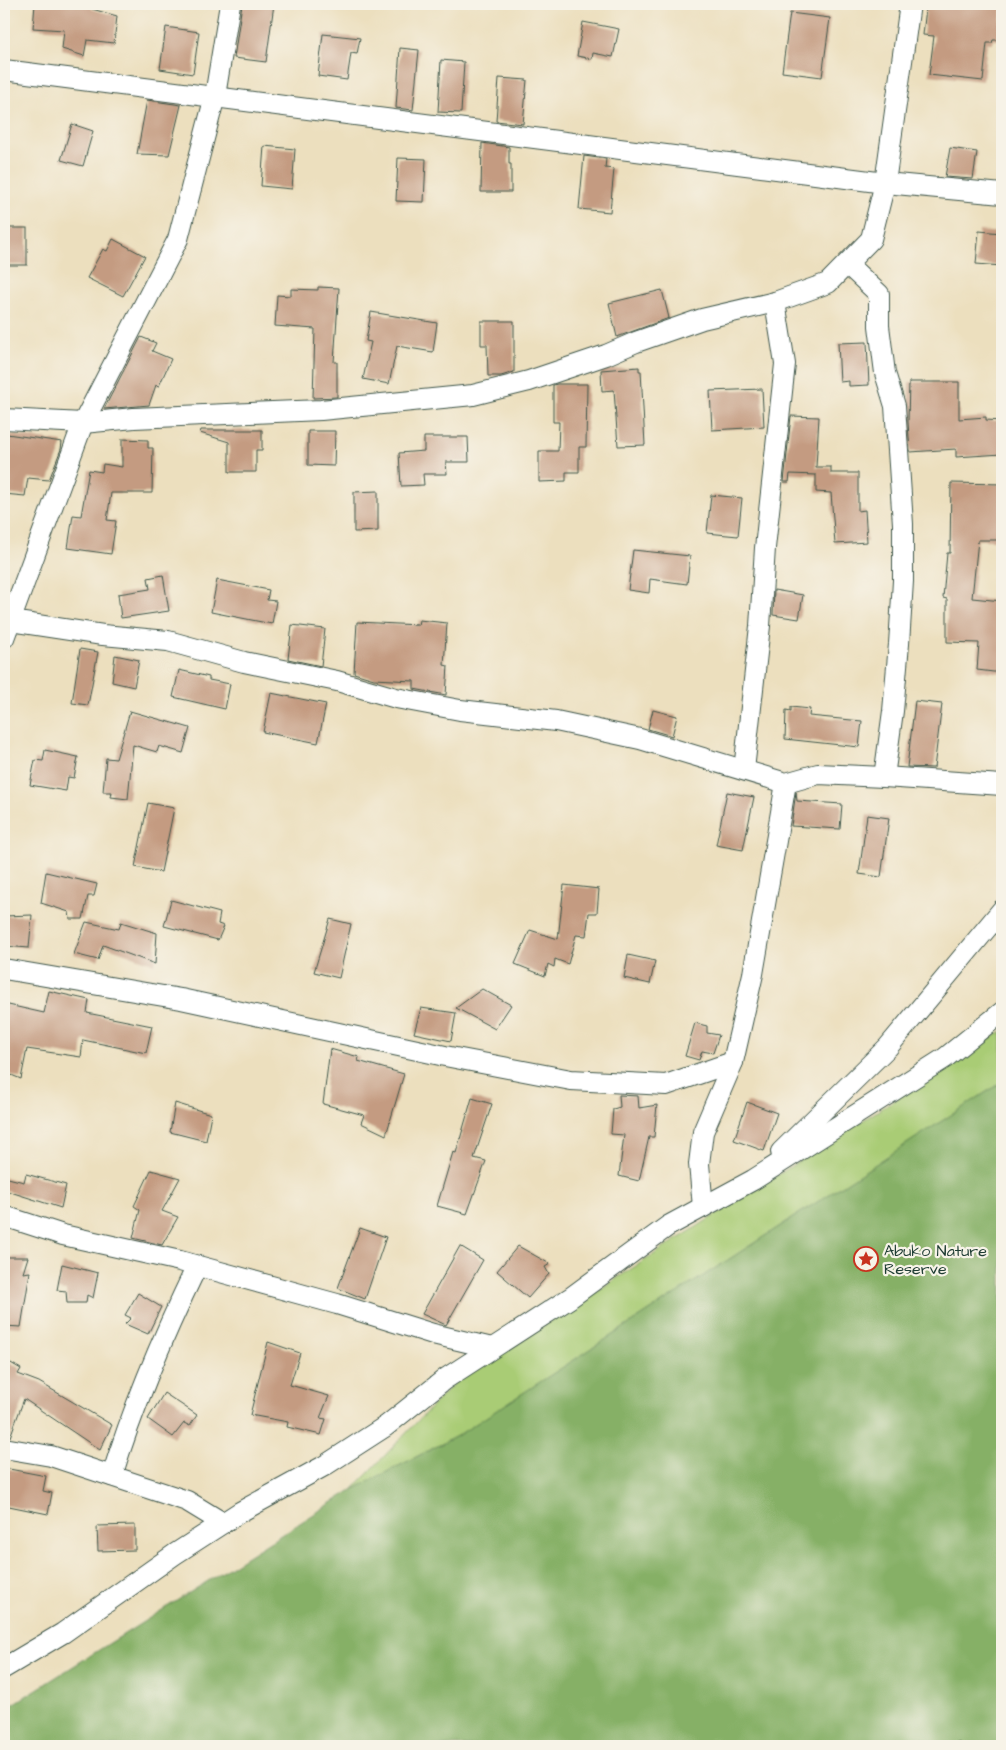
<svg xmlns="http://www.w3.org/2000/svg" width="1006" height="1750" font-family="'Architects Daughter',sans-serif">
	<rect width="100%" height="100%" fill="#f7f3e8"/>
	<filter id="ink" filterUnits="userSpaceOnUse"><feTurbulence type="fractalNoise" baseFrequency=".02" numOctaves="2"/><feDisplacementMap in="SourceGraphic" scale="10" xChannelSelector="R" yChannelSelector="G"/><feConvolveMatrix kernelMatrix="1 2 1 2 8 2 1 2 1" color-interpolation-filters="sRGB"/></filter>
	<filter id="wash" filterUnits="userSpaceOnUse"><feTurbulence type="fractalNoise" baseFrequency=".0096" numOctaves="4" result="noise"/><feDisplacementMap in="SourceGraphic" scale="20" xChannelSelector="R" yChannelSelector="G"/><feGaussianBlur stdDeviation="1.12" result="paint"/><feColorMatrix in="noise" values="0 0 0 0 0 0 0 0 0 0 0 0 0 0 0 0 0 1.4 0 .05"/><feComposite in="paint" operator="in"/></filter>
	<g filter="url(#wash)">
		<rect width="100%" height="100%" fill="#ecdfbe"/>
		<!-- green -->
		<path fill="#a9cc74" stroke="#648454" d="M1002,1031V1082L457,1436L352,1490L455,1382Z"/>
		<!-- forest -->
		<path fill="#86b066" stroke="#52764d" d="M1002,1082V1746H4V1710L352,1490L457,1436Z"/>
		<g id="blocks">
			<!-- building -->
			<g fill="#c49b81">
				<path d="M35,4H92V9L117,16L114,43L87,40L84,56L62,49L64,30L33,28Z"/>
				<path d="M242,4H274L266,62L234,58Z"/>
				<path d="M932,4H1002L999,40H993L992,43H987L983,81L929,75L934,36L923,35L926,8L932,9Z"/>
				<path d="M790,13L830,18L822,77L782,72Z"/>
				<path d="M583,22L619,29L613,57L593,53L592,59L577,56Z"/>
				<path d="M166,27L199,32L193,74L160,69Z"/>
				<path d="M323,34L360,38L357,54L351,53L347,80L318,76Z"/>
				<path d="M400,48L419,50L413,110L396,108Z"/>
				<path d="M441,60L464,62L461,113L438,112Z"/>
				<path d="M499,78L527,80L523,124L496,121Z"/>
				<path d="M147,100L181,105L169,155L137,154Z"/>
				<path d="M72,124L93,131L83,166L61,160Z"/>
				<path d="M482,143L509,147V164H511V192H481Z"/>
				<path d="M264,146L295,149L292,189L261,186Z"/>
				<path d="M950,148L977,152L973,179L945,177Z"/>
				<path d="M584,156L606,159L605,168L614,169L610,212L579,209Z"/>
				<path d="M398,158L426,159L424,202L396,201Z"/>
				<rect x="4" y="228" width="23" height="37"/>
				<path d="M979,231L1002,233V266L976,264Z"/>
				<path d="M113,239L145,256L123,296L87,278L103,249L107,251Z"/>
				<path d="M318,287L339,288L334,362H337V397L313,398L315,329L275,326L277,295L291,296V289L318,290Z"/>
				<path d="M662,290L669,318L617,337L609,303Z"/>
				<path d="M371,312L437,323L433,352L397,346L389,384L363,379L371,342L366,341Z"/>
				<path d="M481,321H514V372L501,376H488L487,345H481Z"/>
				<path d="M141,337L156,343L152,351L171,359L159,386L156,385L149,405L104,409Z"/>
				<path d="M867,342L869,385L849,386V381L840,382L838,343Z"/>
				<path d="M639,367V371H641L645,445L618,446L614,390L602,391L601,370Z"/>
				<path d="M909,382H959V419L986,417V420L1002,421V454L956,457V449L910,452L908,422Z"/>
				<path d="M557,384H587L586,447H579V472H566V481L539,482V451H558L559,422H553V385Z"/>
				<path d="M762,389L764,427L712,430L710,391Z"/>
				<path d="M791,416L819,417L816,467H831V473H858V511L865,510L867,542L835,544L831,493L816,492V475L790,474L789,482H784Z"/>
				<path d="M201,430H262V450H256V472H229V442L200,433Z"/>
				<path d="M308,431H335L334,466L308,465Z"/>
				<path d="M7,434L62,442L61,449L49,480L28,478L25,496L4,494V455Z"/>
				<path d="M424,437H468L469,462H446L447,474H423L424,485L401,486L399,453L424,451Z"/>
				<path d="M122,439L148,440V448H153L152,493H111L107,520L116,521L111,554L68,548L73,515L81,516L89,470L102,472L103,464L122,467Z"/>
				<path d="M951,483L1002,484V540H978L972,598L1002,601V673L977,670L979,643L947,642V599L943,598L947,553H950Z"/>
				<path d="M378,491V531L354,532V492Z"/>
				<path d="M711,495L742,498L738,536L707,533Z"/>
				<path d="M633,550L690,556L687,584L650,579L649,593L628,590Z"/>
				<path d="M163,575L169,611L121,618L118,594L150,589L148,578Z"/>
				<path d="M217,580L269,590L267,600L276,601L272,624L211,612Z"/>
				<path d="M774,590L803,595L799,619L773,615Z"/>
				<path d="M419,620L447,623L444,665L448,666L446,695L414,689V681L374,679L354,673L357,622L418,625Z"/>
				<path d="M292,625L325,629L321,666L288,659Z"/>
				<path d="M80,649L98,652L88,705L72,703Z"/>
				<path d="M115,655L139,660L134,687L112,682Z"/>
				<path d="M179,670L209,677V680L230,684L225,709L173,697Z"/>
				<path d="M271,693L326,704L318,743L263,732Z"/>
				<path d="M915,701L942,704L934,768L907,767Z"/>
				<path d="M791,707L810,709L809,716L862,721L859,747L785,739L786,710L791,711Z"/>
				<path d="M653,710L677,716L672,736L648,729Z"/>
				<path d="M130,711L190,728L183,753L159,746L157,752L133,745L128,799L111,797L112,792H103L106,758L116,759Z"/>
				<path d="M45,750L78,757L74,778L68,777L66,791L30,785L35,760L43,761Z"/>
				<path d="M727,792L754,797L743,850L716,845Z"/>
				<path d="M796,792L797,801L842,804L840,829L791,826Z"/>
				<path d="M148,803L174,808L161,872L135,867Z"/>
				<path d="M867,815L889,818L881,877L859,874Z"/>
				<path d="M46,872L97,884L94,896H88L83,919H70L69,912L41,903Z"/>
				<path d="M564,885L599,889L597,913H589L586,936L576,935L568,964L555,959L554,967L548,964L545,976L515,964L530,930L558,939Z"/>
				<path d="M171,900L220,913L218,924L224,926L218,940L164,926Z"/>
				<path d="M32,915L29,948L4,946V916Z"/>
				<path d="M330,919L351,924L339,978L314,972Z"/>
				<path d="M86,922L119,929L121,922L157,933L155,964L103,945L98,960L74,954Z"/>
				<path d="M628,955L655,961L650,984L624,978Z"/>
				<path d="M482,989L511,1005L495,1029L456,1008Z"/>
				<path d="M49,991L89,1000L87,1013L152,1026L146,1053L83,1040L81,1057L27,1049L21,1079L4,1072V1004L44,1013Z"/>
				<path d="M421,1008L456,1013L451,1041L414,1033Z"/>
				<path d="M695,1023L707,1026V1033L719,1035L713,1053L702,1051L699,1060L685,1056Z"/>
				<path d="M330,1049L359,1057L358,1061L404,1074L386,1135L361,1123L364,1115L323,1104Z"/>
				<path d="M619,1095L638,1096L639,1108L657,1105L654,1137H649L639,1181L619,1176L624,1135L611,1134L613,1109L620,1107Z"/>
				<path d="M472,1098L492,1104L474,1158L486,1161L467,1214L437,1206L453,1152L456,1153Z"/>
				<path d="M747,1102L777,1113L764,1151L734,1140Z"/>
				<path d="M175,1103L211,1114L206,1141L170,1132Z"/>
				<path d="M151,1170L180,1178L162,1211L178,1217L162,1245L133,1238L140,1210L134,1206Z"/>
				<path d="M26,1174L66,1185L61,1208L4,1190V1177L24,1182Z"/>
				<path d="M360,1228L386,1237L365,1299L338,1288Z"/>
				<path d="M460,1246L483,1260L446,1325L422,1314Z"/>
				<path d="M518,1246L550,1264L545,1267L549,1274L528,1298L497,1271Z"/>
				<path d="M4,1257H28L23,1273L30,1272L21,1327L4,1326L5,1314H4Z"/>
				<path d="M62,1264L98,1273L93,1298L87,1295L86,1303H67L66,1291L57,1290Z"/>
				<path d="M138,1293L161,1307L148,1334L125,1324L131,1318L125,1315Z"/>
				<path d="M268,1342L300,1353L290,1385L329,1396L320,1418L326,1419L321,1435L287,1427L288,1422L250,1415Z"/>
				<path d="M4,1359L21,1369L18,1374L39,1382L112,1425L100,1450L24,1399L10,1437L4,1436Z"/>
				<path d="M164,1393L197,1415L190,1426L184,1423L173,1437L148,1419Z"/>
				<path d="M4,1468L46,1476L43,1491L52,1493L48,1514L4,1505Z"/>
				<path d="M135,1525V1550L98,1551L97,1526Z"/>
			</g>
		</g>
	</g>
	<g filter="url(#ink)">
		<use href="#blocks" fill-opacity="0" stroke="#3e5549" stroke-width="1"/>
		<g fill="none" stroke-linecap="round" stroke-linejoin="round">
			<defs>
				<g id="minor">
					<path d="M4,70L885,183L1002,194"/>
					<path d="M847,264L879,294V326L885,373L895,406L903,524V581L899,644L893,711L884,777"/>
					<path d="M4,419L83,423L134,418L321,410L473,395L529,381L606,355L636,342L702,319L775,302L828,283L871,239L885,183L910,4"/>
					<path d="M4,620L103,635L168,641L244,662L337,681L396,698L460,710L556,721L640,739L786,783L818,774L884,777L1002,785"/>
					<path d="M4,638L83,423L178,239L215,96L230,4"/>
					<path d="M744,770L760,626L765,548L785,364L775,302"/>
					<path d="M4,969L181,999L445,1056L571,1080L666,1085L733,1062"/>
					<path d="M781,1152L888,1047L1002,910"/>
					<path d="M703,1207L699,1164L703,1132L733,1062L753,974L786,783"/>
					<path d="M4,1216L63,1235L180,1261L337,1304L433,1334L492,1348"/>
					<path d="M4,1448L51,1456L187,1501L223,1523"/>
					<path d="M112,1476C134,1404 164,1334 197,1266"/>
					<path d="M4,1668L63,1633L175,1554L240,1512L324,1466L386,1426L445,1379L570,1298L668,1226L753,1180L945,1058L1002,1012"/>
				</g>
			</defs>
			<!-- minor casing -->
			<use href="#minor" stroke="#3e5549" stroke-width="22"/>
			<!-- path -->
			<path stroke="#3e5549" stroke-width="3" stroke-dasharray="4 4" stroke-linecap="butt" d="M941,1746L958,1743L963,1746"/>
			<!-- minor -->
			<use href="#minor" stroke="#fff" stroke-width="20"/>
		</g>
	</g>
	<!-- icons -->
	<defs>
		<symbol id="sight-ring" viewBox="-11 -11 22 22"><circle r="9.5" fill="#f7f3e8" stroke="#c8321e" stroke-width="1.5"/><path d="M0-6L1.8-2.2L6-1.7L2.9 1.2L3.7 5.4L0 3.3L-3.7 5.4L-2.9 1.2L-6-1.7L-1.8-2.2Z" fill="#c8321e"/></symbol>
	</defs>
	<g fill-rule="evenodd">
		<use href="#sight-ring" x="852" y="1245" width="28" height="28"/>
	</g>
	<g text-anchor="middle" stroke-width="4.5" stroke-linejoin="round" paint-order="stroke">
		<!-- poi labels -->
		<g font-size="16" fill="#1f3d34" stroke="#f7f3e8" text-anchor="start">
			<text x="884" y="1256">Abuko Nature<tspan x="884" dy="18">Reserve</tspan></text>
		</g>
	</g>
	<!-- margin -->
	<rect width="1006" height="1750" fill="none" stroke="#f7f3e8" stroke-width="20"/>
</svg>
